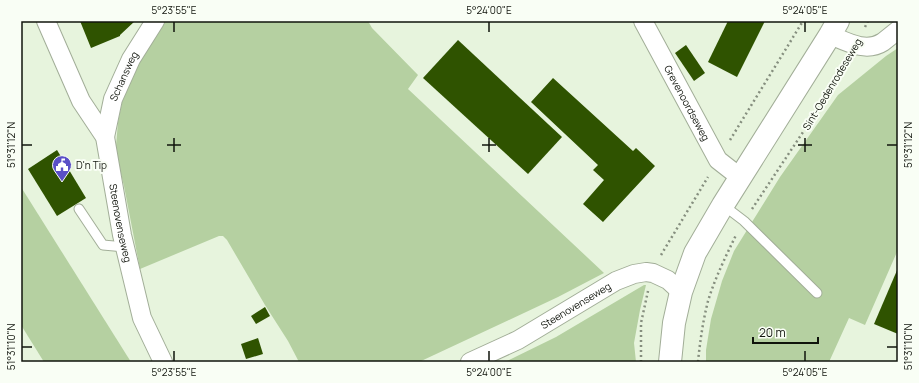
<svg xmlns="http://www.w3.org/2000/svg" width="919" height="383" font-family="Manrope,sans-serif">
	<rect width="100%" height="100%" fill="#e7f4dd"/>
	<!-- green -->
	<g fill="#b5d0a1">
		<path d="M165,21H368L372,28L418,75L408,89L604,273L558,297L419,362H299L288,341L265,305L227,240L223,236H219L140,269L124,186L117,158L116,146L118,122L126,83L151,37Z"/>
		<path d="M898,48V252H897L865,325L849,318L829,362H706V350L711,319L722,281L734,251L780,177L838,95L886,56Z"/>
		<path d="M21,187L131,362H44L21,325Z"/>
		<path d="M644,285H646L640,310L634,343L636,362H505L556,337Z"/>
	</g>
	<!-- building -->
	<g fill="#2f5300">
		<path d="M80,21H135L120,35V36L91,48Z"/>
		<path d="M728,21H765L737,77L708,62Z"/>
		<path d="M458,40L562,137L528,174L423,78Z"/>
		<path d="M686,45L705,73L694,81L675,53Z"/>
		<path d="M553,78L633,151L636,148L655,166L603,222L583,204L604,180L593,170L598,165L531,102Z"/>
		<path d="M57,150L86,198L57,216L28,169Z"/>
		<path d="M898,268V334L874,324Z"/>
		<path d="M265,307L270,316L256,324L251,316Z"/>
		<path d="M258,338L263,354L246,359L241,344Z"/>
	</g>
	<g fill="none" stroke-linecap="round" stroke-linejoin="round">
		<defs>
			<g id="service">
				<path d="M723,205L744,221L817,293"/>
				<path d="M79,209L103,245L125,247"/>
			</g>
			<g id="minor">
				<path id="s1" d="M46,21L81,101L105,137L122,235L142,318L163,362"/>
				<path id="s2" d="M643,21L718,160L741,178"/>
				<path d="M830,35C847,42 866,53 883,42C888,38 893,34 898,30"/>
				<path id="s3" d="M105,137L113,99L131,59L155,21"/>
				<path id="s4" d="M470,362L518,340L616,281L634,274L646,272L653,273L668,280L681,292"/>
			</g>
			<path id="tertiary" d="M670,362L674,323L681,292L695,253L723,205L830,35L838,21"/>
		</defs>
		<!-- service casing -->
		<use href="#service" stroke="#a2ae98" stroke-width="11"/>
		<!-- minor casing -->
		<use href="#minor" stroke="#a2ae98" stroke-width="20"/>
		<!-- tertiary casing -->
		<use href="#tertiary" stroke="#a2ae98" stroke-width="24"/>
		<!-- path -->
		<g stroke="#858e7e" stroke-width="2.5" stroke-dasharray="2 3" stroke-linecap="butt">
			<path d="M865,27L868,21"/>
			<path d="M730,140L803,21"/>
			<path d="M752,209L811,120L845,63"/>
			<path d="M661,255L708,177"/>
			<path d="M641,362V323L648,291"/>
			<path d="M698,362C700,341 703,321 708,301C715,278 726,256 736,235"/>
		</g>
		<!-- service -->
		<use href="#service" stroke="#fff" stroke-width="9"/>
		<!-- minor -->
		<use href="#minor" stroke="#fff" stroke-width="18"/>
		<!-- tertiary -->
		<use href="#tertiary" stroke="#fff" stroke-width="22"/>
	</g>
	<!-- ticks -->
	<path fill="none" stroke="#10140c" stroke-width="1.5" d="M174,22V32M489,22V32M805,22V32M174,138V152M489,138V152M805,138V152M22,145H32M167,145H181M482,145H496M798,145H812M887,145H897M22,347H32M887,347H897M174,351V361M489,351V361M805,351V361"/>
	<!-- icons -->
	<defs>
		<symbol id="civic-pin" viewBox="-11 -11 22 30"><path d="M0 17L-7.5 6A9.5 9.5 0 1 1 7.5 6Z" fill="#5a4fc7" stroke="#f9fef5"/><path d="M-.6-6.5H3V-4.5H.6V-3L4-1V1h2V6H-6V1h2V-1L-.6-3ZM-1.2 2.5V6h2.4V2.5Z" fill="#fff"/></symbol>
	</defs>
	<g fill-rule="evenodd">
		<use href="#civic-pin" x="51" y="154" width="22" height="30"/>
	</g>
	<g text-anchor="middle" stroke-width="4" stroke-linejoin="round" paint-order="stroke">
		<!-- street labels -->
		<g font-size="10" fill="#10140c" stroke="#f9fef5">
			<text dy="4" stroke="none"><textPath href="#s3" startOffset="64">Schansweg</textPath></text>
			<text transform="translate(832 84) rotate(-59)" y="4">Sint-Oedenrodeseweg</text>
			<text dy="4" stroke="none"><textPath href="#s2" startOffset="93">Grevenoordseweg</textPath></text>
			<text dy="4" stroke="none"><textPath href="#s1" startOffset="218">Steenovenseweg</textPath></text>
			<text dy="4" stroke="none"><textPath href="#s4" startOffset="120">Steenovenseweg</textPath></text>
		</g>
		<!-- poi labels -->
		<g font-size="10" fill="#10140c" stroke="#f9fef5" text-anchor="start">
			<text x="76" y="169">D'n Tip</text>
		</g>
	</g>
	<!-- border -->
	<rect width="919" height="383" fill="none" stroke="#f9fef5" stroke-width="44"/>
	<!-- scale -->
	<path d="M753 337v6h65v-6" fill="none" stroke="#10140c" stroke-width="2"/>
	<text x="759" y="337" font-size="12" fill="#10140c" stroke="#f9fef5" stroke-width="3" paint-order="stroke">20 m</text>
	<rect x="22" y="22" width="875" height="339" fill="none" stroke="#10140c" stroke-width="1.5"/>
	<g font-size="10" text-anchor="middle" fill="#10140c">
		<text x="174" y="14">5°23'55"E</text>
		<text x="489" y="14">5°24'00"E</text>
		<text x="805" y="14">5°24'05"E</text>
		<text transform="translate(11 145) rotate(-90)" y="4">51°31'12"N</text>
		<text transform="translate(908 145) rotate(-90)" y="4">51°31'12"N</text>
		<text transform="translate(11 347) rotate(-90)" y="4">51°31'10"N</text>
		<text transform="translate(908 347) rotate(-90)" y="4">51°31'10"N</text>
		<text x="174" y="376">5°23'55"E</text>
		<text x="489" y="376">5°24'00"E</text>
		<text x="805" y="376">5°24'05"E</text>
	</g>
</svg>
